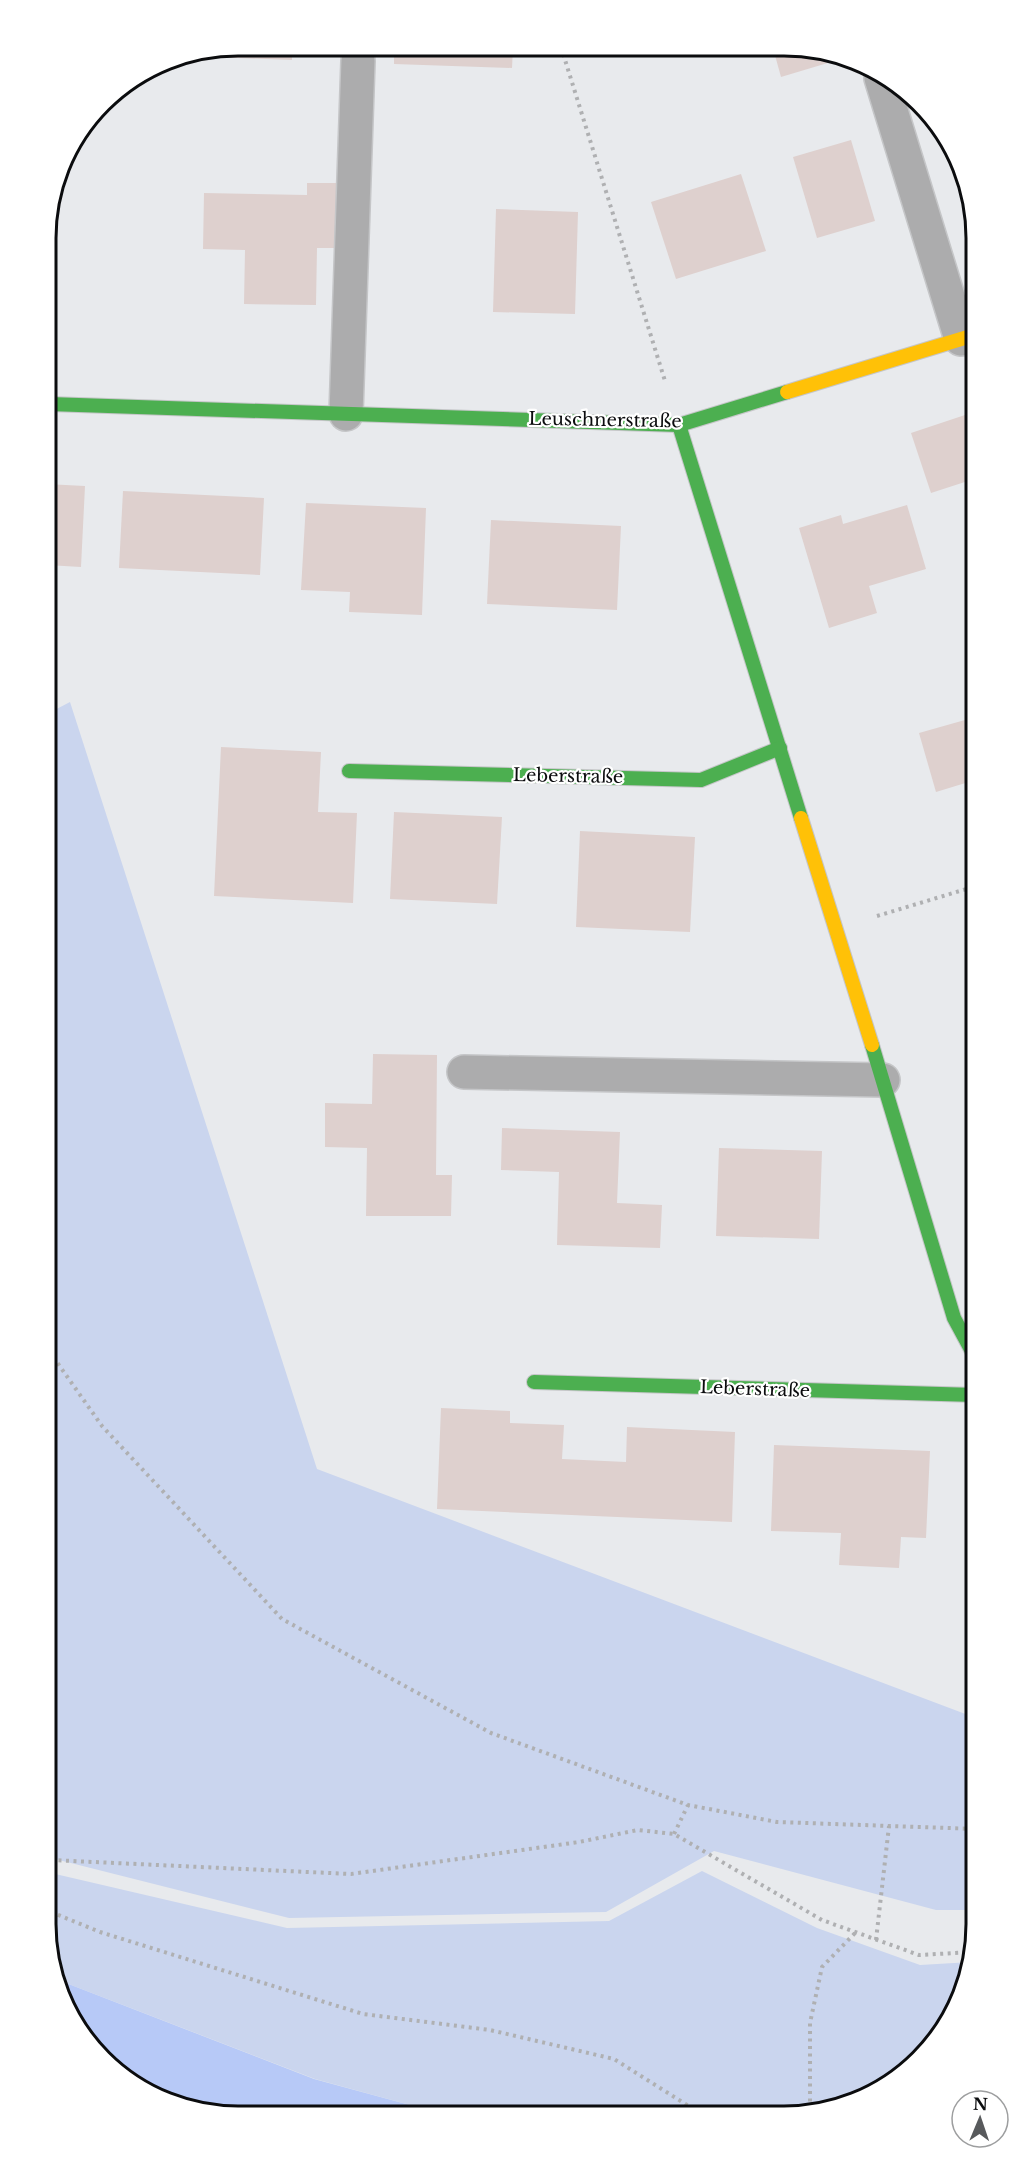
<svg xmlns="http://www.w3.org/2000/svg" width="1022" height="2161" font-family="'Libre Baskerville',serif">
	<rect width="100%" height="100%" fill="#e8eaed"/>
	<!-- green -->
	<g fill="#cad5ee">
		<path d="M70,702L317,1469L976,1718V1910H936L714,1851L606,1912L289,1918L51,1858L47,714Z"/>
		<path d="M702,1871L817,1928L920,1965L971,1962L962,1997L929,2050L891,2084L835,2109L432,2111L315,2079L53,1978L52,1973L51,1873L287,1928L609,1921Z"/>
	</g>
	<!-- water -->
	<path fill="#b7c9f7" d="M53,1978L314,2079L432,2111L200,2112L110,2068L71,2020Z"/>
	<!-- building -->
	<g fill="#ded0ce">
		<path d="M238,45H292V60L187,56Z"/>
		<path d="M394,46L513,47L512,68L394,64Z"/>
		<path d="M773,48L822,49L828,52L831,62L781,77Z"/>
		<path d="M851,140L875,221L817,238L793,157Z"/>
		<path d="M741,174L766,251L676,279L651,202Z"/>
		<path d="M307,183H344L343,248H317L316,305L244,304L245,250L203,249L204,193L307,195Z"/>
		<path d="M496,209L578,212L575,314L493,312Z"/>
		<path d="M971,413V480L931,493L911,433Z"/>
		<path d="M46,484L85,486L81,567L47,565Z"/>
		<path d="M123,491L264,498L260,575L119,568Z"/>
		<path d="M306,503L426,508L422,615L349,612L350,592L301,590Z"/>
		<path d="M907,505L926,569L869,586L877,613L829,628L799,528L841,515L843,524Z"/>
		<path d="M491,520L621,526L617,610L487,604Z"/>
		<path d="M972,718V781L936,792L919,733Z"/>
		<path d="M221,747L321,752L318,812L357,813L353,903L214,896Z"/>
		<path d="M394,812L502,817L497,904L390,899Z"/>
		<path d="M580,831L695,837L690,932L576,927Z"/>
		<path d="M373,1054L437,1055L436,1175H452L451,1216H366L367,1148L325,1147V1103L372,1104Z"/>
		<path d="M502,1128L620,1132L617,1203L662,1205L660,1248L557,1245L559,1172L501,1170Z"/>
		<path d="M719,1148L822,1151L819,1239L716,1236Z"/>
		<path d="M441,1408L510,1411V1423L564,1425L562,1459L626,1462L627,1427L735,1432L732,1522L437,1509Z"/>
		<path d="M774,1445L930,1451L926,1538L901,1537L899,1568L839,1565L841,1533L771,1531Z"/>
	</g>
	<g fill="none" stroke-linecap="round" stroke-linejoin="round">
		<defs>
			<g id="street">
				<path d="M881,78L961,339"/>
				<path d="M346,414L358,61"/>
				<path d="M464,1072L883,1080"/>
			</g>
			<g id="fast">
				<path d="M46,394L49,404L679,425L787,392"/>
				<path d="M679,425L801,818"/>
				<path d="M349,771L701,780L780,748"/>
				<path d="M872,1045L954,1318L974,1355"/>
				<path d="M534,1382L975,1395"/>
			</g>
			<g id="slow">
				<path d="M787,392L971,336"/>
				<path d="M801,818L872,1045"/>
			</g>
		</defs>
		<!-- street casing -->
		<use href="#street" stroke="#c5c6c8" stroke-width="36"/>
		<!-- fast casing -->
		<use href="#fast" stroke="#c5c6c8" stroke-width="16"/>
		<!-- slow casing -->
		<use href="#slow" stroke="#c5c6c8" stroke-width="16"/>
		<!-- path -->
		<g stroke="#afb0b2" stroke-width="4" stroke-dasharray="3 4.5" stroke-linecap="butt">
			<path d="M561,47L665,381"/>
			<path d="M877,916L973,887"/>
			<path d="M49,1351L102,1426L282,1619L491,1733L688,1805L777,1822L976,1829"/>
			<path d="M674,1834L688,1805"/>
			<path d="M51,1860L351,1874L579,1842L638,1830L674,1834L822,1920L919,1955L973,1952"/>
			<path d="M51,1912L100,1932L363,2014L490,2030L614,2059L695,2110"/>
			<path d="M876,1940L889,1826"/>
			<path d="M810,2109V2023L822,1967L856,1932"/>
		</g>
		<!-- street -->
		<use href="#street" stroke="#acacad" stroke-width="33"/>
		<!-- fast -->
		<use href="#fast" stroke="#4caf50" stroke-width="14"/>
		<!-- slow -->
		<use href="#slow" stroke="#ffc107" stroke-width="14"/>
	</g>
	<g text-anchor="middle" stroke-width="4.5" stroke-linejoin="round" paint-order="stroke">
		<!-- street labels -->
		<g font-size="18" fill="#0b0c0e" stroke="#fff">
			<text transform="translate(605 420) rotate(1)" y="6">Leuschnerstraße</text>
			<text transform="translate(568 776) rotate(1)" y="6">Leberstraße</text>
			<text transform="translate(755 1389) rotate(2)" y="6">Leberstraße</text>
		</g>
	</g>
	<!-- crop -->
	<path d="M0 0H1022V2161H0ZM238 56H784A182 182 0 0 1 966 238V1924A182 182 0 0 1 784 2106H238A182 182 0 0 1 56 1924V238A182 182 0 0 1 238 56Z" fill="#fff" fill-rule="evenodd"/>
	<path fill="none" stroke="#0b0c0e" stroke-width="3" d="M238 56H784A182 182 0 0 1 966 238V1924A182 182 0 0 1 784 2106H238A182 182 0 0 1 56 1924V238A182 182 0 0 1 238 56Z"/>
	<!-- north arrow -->
	<g transform="translate(980 2119) rotate(2)"><circle r="28" fill="#ffffff" stroke="#9d9e9f" stroke-width="1.5"/>
	<path d="M0-4.5L10 22L0 15L-10 22Z" fill="#585a5c"/>
	<text y="-9" font-size="16" font-weight="bold" text-anchor="middle" fill="#0b0c0e">N</text>
	</g>
</svg>
